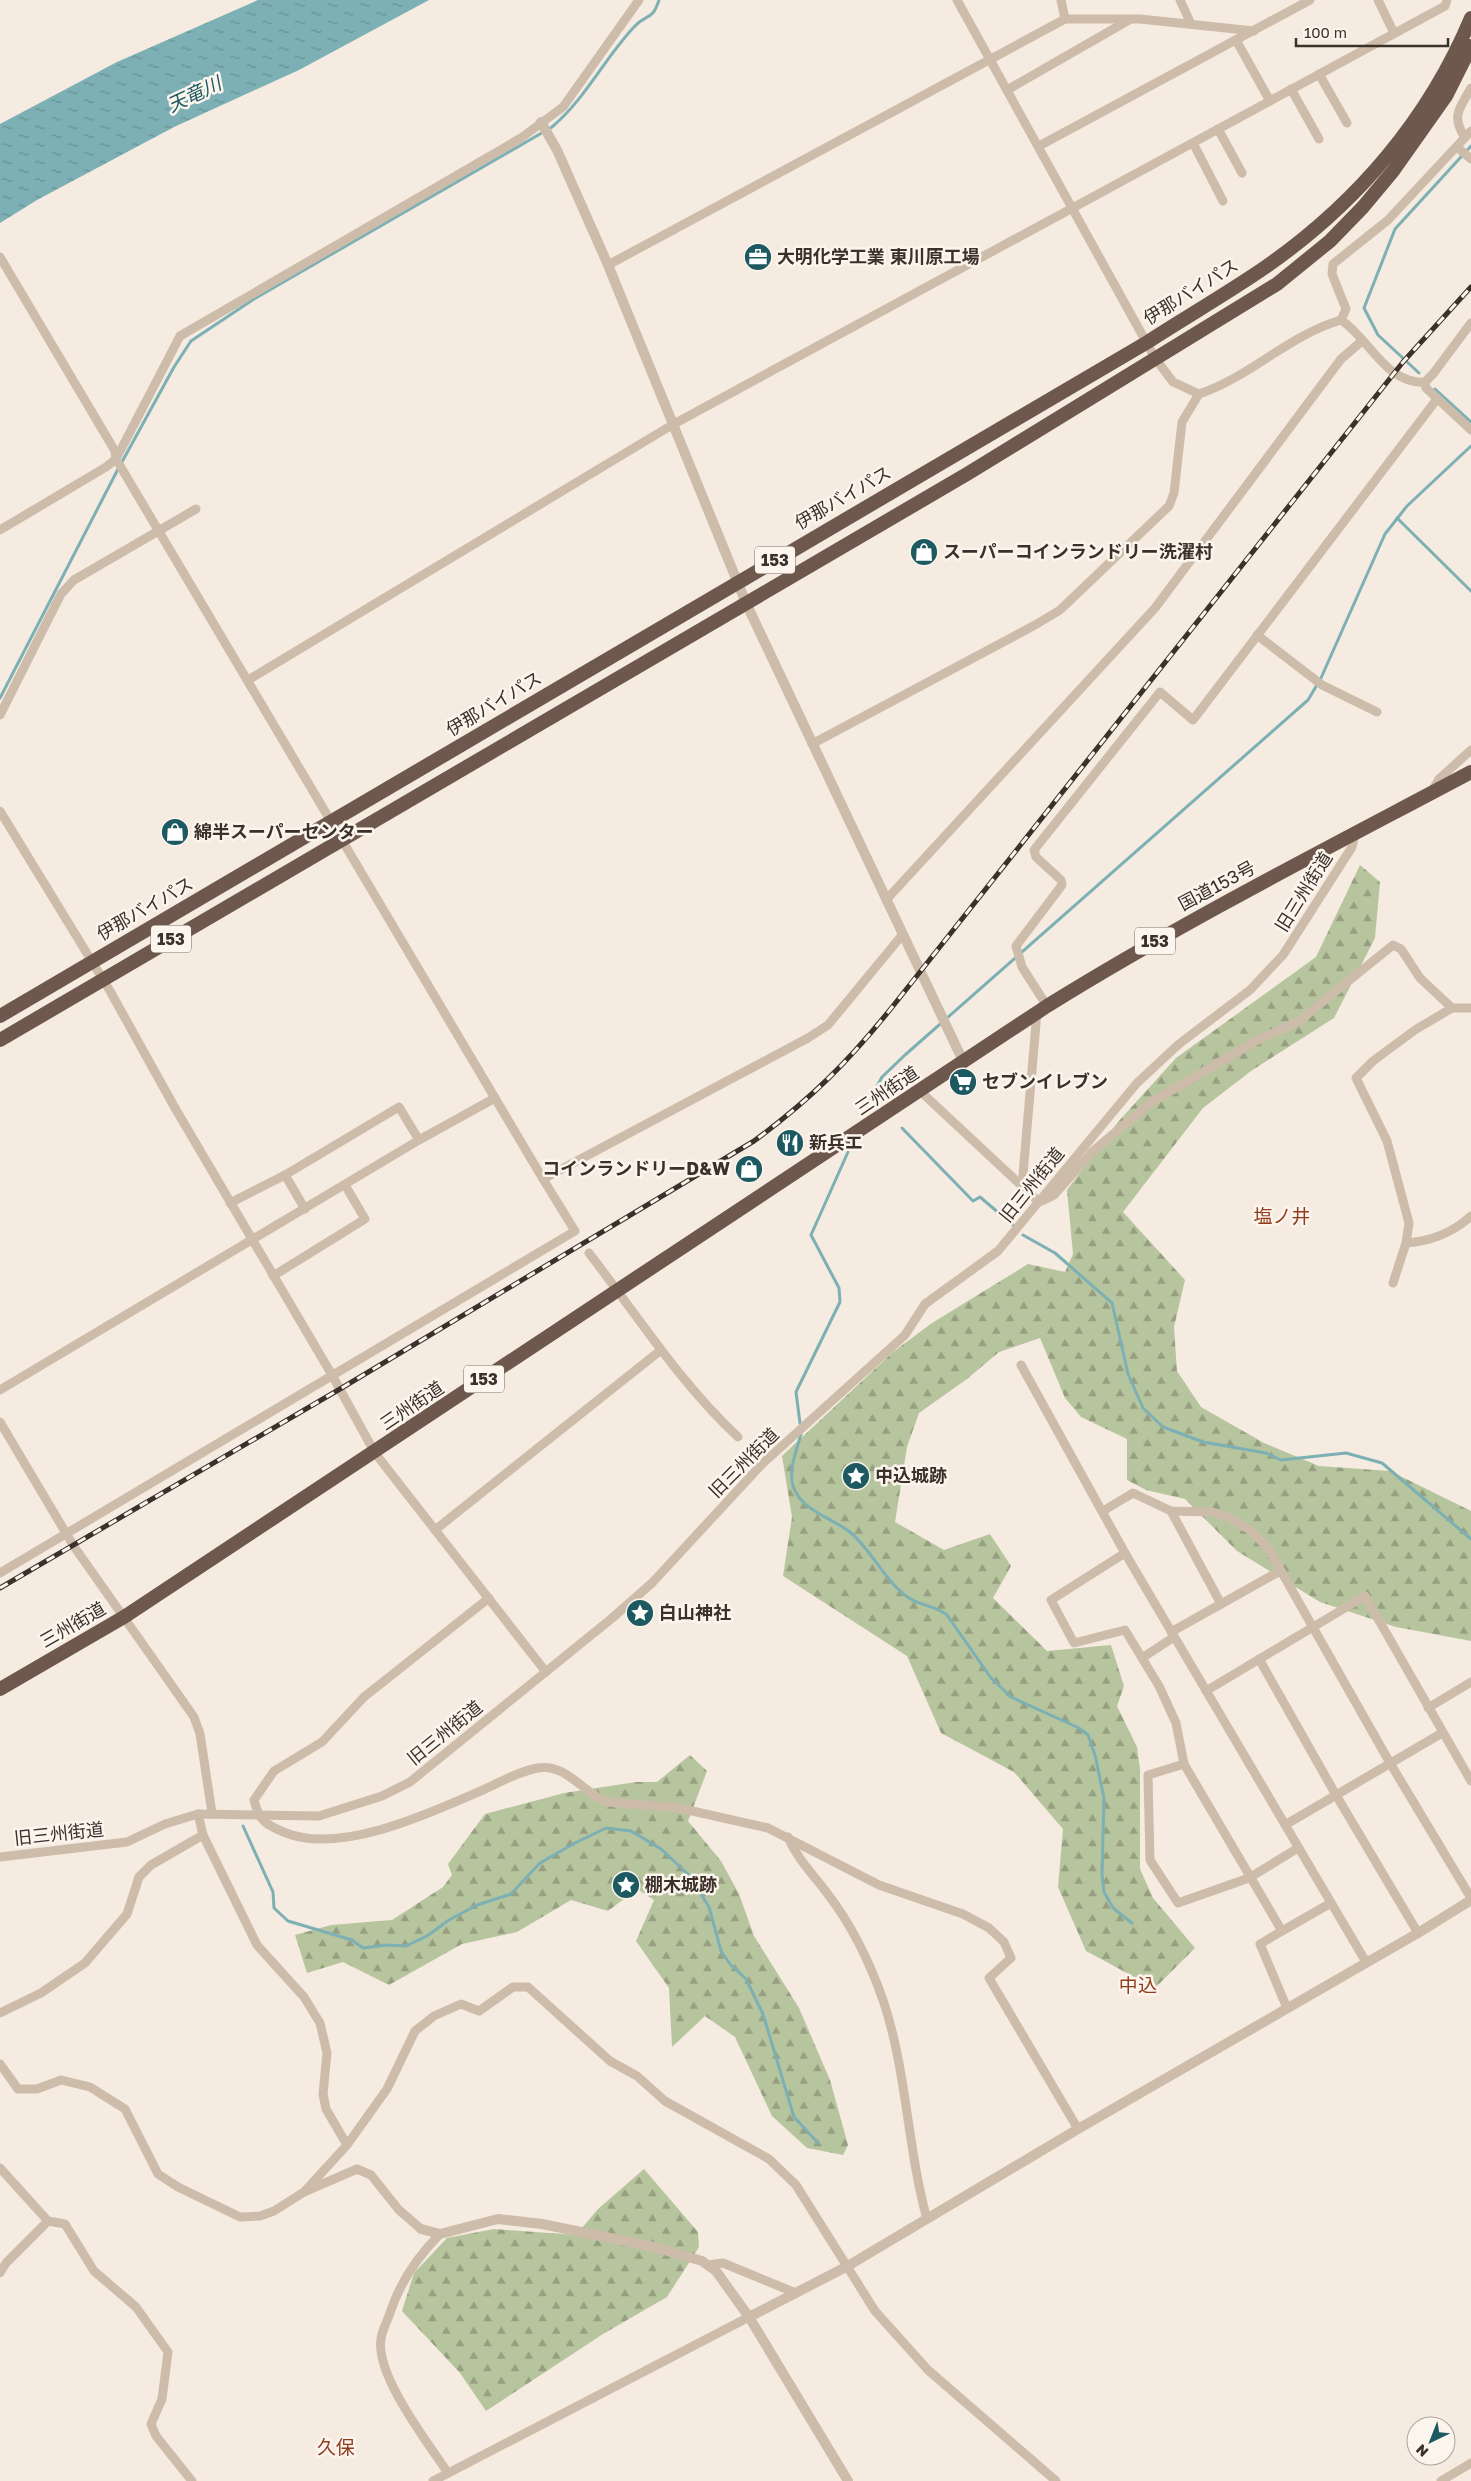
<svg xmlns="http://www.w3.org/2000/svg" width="1471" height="2481" font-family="'Golos Text','Noto Sans JP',sans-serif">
	<defs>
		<pattern id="forest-firs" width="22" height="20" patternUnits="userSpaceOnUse" patternTransform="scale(1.25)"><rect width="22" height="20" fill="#b7c59e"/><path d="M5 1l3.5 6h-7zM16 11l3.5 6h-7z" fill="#96a081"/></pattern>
		<pattern id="water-ripples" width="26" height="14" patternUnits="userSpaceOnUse" patternTransform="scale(1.25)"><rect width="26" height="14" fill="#7cb0b4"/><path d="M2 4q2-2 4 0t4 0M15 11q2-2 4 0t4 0" fill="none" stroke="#679093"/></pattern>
	</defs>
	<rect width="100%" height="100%" fill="#f5ebe0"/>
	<!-- forest -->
	<g fill="url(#forest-firs)">
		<path d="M1360,865L1380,882L1375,938L1334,1018L1251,1071L1203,1108L1123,1212L1185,1280L1174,1327L1177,1371L1201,1407L1264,1443L1319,1466L1390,1471L1471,1511V1641L1396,1627L1320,1602L1237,1551L1185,1499L1146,1490L1127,1480V1439L1081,1417L1065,1398L1040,1338L999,1352L967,1379L919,1413L907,1447L895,1522L944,1550L990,1534L1011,1566L993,1598L1047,1651L1111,1645L1124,1686L1117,1706L1137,1747L1140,1769V1869L1153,1898L1195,1948L1155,1988L1086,1951L1058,1887L1063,1829L1014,1772L941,1733L907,1656L783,1576L792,1517L782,1456L893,1352L932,1323L1028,1264L1065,1272L1073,1254L1067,1190L1118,1122L1176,1058L1316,957Z"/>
		<path d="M690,1755L707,1771L688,1821L721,1861L739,1894L754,1936L799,2008L830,2080L848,2145L843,2155L807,2148L772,2116L735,2037L705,2016L672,2047L669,1988L636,1941L654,1900L637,1889L608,1911L571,1900L517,1932L462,1944L389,1985L343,1962L307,1973L295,1935L331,1925L392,1920L443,1887L452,1875L448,1864L485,1814L564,1793L636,1782H657Z"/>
		<path d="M644,2169L698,2232L699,2247L667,2297L603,2334L486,2411L460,2373L402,2311L414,2273L447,2238L494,2229L576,2235L598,2209Z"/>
	</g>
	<!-- water -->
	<path fill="url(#water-ripples)" d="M258,0H429L299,70L174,127L37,200L0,223V124L117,62Z"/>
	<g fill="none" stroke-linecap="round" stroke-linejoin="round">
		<!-- stream -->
		<g stroke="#7cb0b4" stroke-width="3">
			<path d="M1419,373L1378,335L1364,308L1395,229L1471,146"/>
			<path d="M1435,389L1471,422"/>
			<path d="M1397,518L1471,591"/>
			<path d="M0,698L117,471L174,367L191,341L254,299L552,127C586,98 604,59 634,27C646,13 652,22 659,0"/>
			<path d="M866,1107L882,1077L905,1055L1308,700L1321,678L1385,534L1407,506L1471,446"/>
			<path d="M902,1128L973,1201L980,1197L1013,1225"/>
			<path d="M1023,1235L1055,1253L1112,1303L1128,1374L1143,1408L1163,1427L1203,1442L1266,1453L1281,1460L1346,1453L1382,1463L1471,1539"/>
			<path d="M800,1423L796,1392L840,1302L839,1288L811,1235L848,1152"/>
			<path d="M801,1434C797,1449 788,1471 793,1486C802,1512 832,1517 851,1533C873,1552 885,1582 909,1598C921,1606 936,1606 947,1615L991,1678L1011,1697L1079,1728L1088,1735L1095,1755L1104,1798L1102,1875L1104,1892L1113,1908L1132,1923"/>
			<path d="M243,1826L273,1892L274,1908L288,1921L352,1940L363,1948L386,1945L406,1946L427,1936L449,1920L477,1905L511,1894L540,1863L573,1844L606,1828L631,1831L661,1849L690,1876L709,1907L721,1951L730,1964L746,1979L763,2014L794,2117L818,2143"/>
		</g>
		<!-- minor -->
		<g stroke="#cebcaa" stroke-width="9">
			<path d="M957,0L1155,358L1173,382L1199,394C1250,377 1289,335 1341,320L1346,309L1332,274L1333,264L1388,220L1471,131"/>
			<path d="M1061,0L1065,19"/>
			<path d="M1180,0L1191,24"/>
			<path d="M1378,0L1394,33"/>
			<path d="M1236,40L1270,101"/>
			<path d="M1319,74L1347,123"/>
			<path d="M1291,89L1319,139"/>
			<path d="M1007,90L1129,20"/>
			<path d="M1218,129L1242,173"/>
			<path d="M1465,138C1451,115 1459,110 1471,88"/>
			<path d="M1193,143L1223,201"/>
			<path d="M1039,146L1310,0"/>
			<path d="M1457,147L1471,159"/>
			<path d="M0,257L115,451L116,459L543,1179L808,1038L828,1025L903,934"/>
			<path d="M608,265L1065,19H1140L1254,31"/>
			<path d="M1341,320C1369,338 1386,385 1425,382L1426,388L1471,430"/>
			<path d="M1425,382L1433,374L1471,323"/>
			<path d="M0,530L106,467L116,459L180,336L521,138L563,107L639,0"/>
			<path d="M1257,635L1322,685L1377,712"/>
			<path d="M248,680L672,425L1445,6L1447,0"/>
			<path d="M0,715L61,594L74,580L196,509"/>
			<path d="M812,744L1035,625L1060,610L1169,506L1174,493L1182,422L1199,394"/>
			<path d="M1431,793L1439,779L1471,750"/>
			<path d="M0,811L110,991L175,1108L332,1375L375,1453L546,1672"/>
			<path d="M886,900L1155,608L1341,359L1362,341"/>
			<path d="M1047,1006L1022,967L1016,946L1062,885L1061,880L1036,857L1034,850L1160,692L1193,720L1437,399"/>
			<path d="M920,1091L1039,1202"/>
			<path d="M285,1175L305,1209"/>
			<path d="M1022,1186L1037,1012"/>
			<path d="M1042,1201L1054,1195L1092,1152L1150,1103L1254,1042L1299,1021L1393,945L1401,949L1420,978L1452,1008"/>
			<path d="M230,1203L285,1175L399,1107L419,1140"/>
			<path d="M1406,1243C1432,1241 1452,1233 1471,1216"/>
			<path d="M589,1253C637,1315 680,1383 738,1437"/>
			<path d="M273,1276L365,1219L345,1185"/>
			<path d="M1393,1283L1406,1243L1409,1223L1387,1141L1356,1078L1373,1061L1415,1030L1452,1008H1471"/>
			<path d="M1021,1365L1125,1553L1366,1962"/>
			<path d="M0,1390L419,1140L495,1098"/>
			<path d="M0,1422L73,1545L194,1717L200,1734L212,1813"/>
			<path d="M1103,1511L1133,1493L1171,1511L1212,1512L1228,1517L1250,1530L1268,1548L1390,1763L1471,1898"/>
			<path d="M1171,1511L1221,1604"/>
			<path d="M435,1530L661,1350"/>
			<path d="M1125,1553L1051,1600L1074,1643L1125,1630L1159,1686L1176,1723L1184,1764L1148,1775L1150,1860L1178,1903L1249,1878L1298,1848"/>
			<path d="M0,1573L575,1231L543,1179"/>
			<path d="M489,1598L364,1697L322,1742L274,1771L254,1800C259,1821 266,1825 286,1833C342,1855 432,1812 485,1789C502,1781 520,1771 538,1768C566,1763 583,1793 607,1802L679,1808L768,1828L879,1885L963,1914L989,1928L1004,1942L1011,1958L989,1978L1078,2129"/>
			<path d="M1171,1632L1280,1571"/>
			<path d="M1142,1658L1174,1637"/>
			<path d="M1259,1659L1336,1795L1418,1933"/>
			<path d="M1206,1691L1365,1596L1471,1781"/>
			<path d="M1428,1708L1471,1682"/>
			<path d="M1184,1764L1282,1931L1260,1944L1287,2008"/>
			<path d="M198,1814L203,1835L257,1945L304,1997L320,2023L327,2053L323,2094L326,2109L347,2145"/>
			<path d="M1285,1825L1442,1733"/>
			<path d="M788,1837C797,1859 813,1874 827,1893C851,1924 870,1963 883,2000C907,2071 907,2147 927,2219"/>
			<path d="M0,1857L127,1842L165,1824L198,1814L319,1816L382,1796L410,1782L611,1619L652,1583L761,1465L905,1335L925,1304L998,1251L1137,1083L1179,1044L1250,990L1283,955L1352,847L1355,834"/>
			<path d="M1282,1931L1331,1903"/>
			<path d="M0,2013L41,1993L85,1963L127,1914L139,1877L151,1865L203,1835"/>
			<path d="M0,2064L18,2089H37L61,2080L90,2087L125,2109L158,2174L178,2187L240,2217L260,2216L274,2211L304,2192L357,2169L371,2175L399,2210L421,2229"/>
			<path d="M0,2168L48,2221L65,2224L94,2271L136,2307L168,2352L162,2399L151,2424L156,2436L192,2481"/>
			<path d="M304,2192L347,2145L387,2089L415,2031L434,2016L461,2004L479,2011L513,1987H528L610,2061L637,2076L665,2101L769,2159L796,2185L875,2311L928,2370L1056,2481"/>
			<path d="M440,2234C418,2256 401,2281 391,2310C388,2320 382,2330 381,2339C375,2375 428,2443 448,2473"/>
			<path d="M707,2265L723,2263L796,2293"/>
			<path d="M0,2273L6,2263L48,2221"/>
			<path d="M433,2481L749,2317"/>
			<path d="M1441,2481L1471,2463"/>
		</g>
		<!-- tertiary -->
		<g stroke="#cebcaa" stroke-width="10">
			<path d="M541,122L557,150L608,265L746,603L963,1061"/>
			<path d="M421,2229L440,2234L498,2219L542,2224L654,2247L702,2261L716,2271L749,2317L848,2481"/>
			<path d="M749,2317L846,2267L1078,2129L1418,1933L1471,1900"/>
		</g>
		<!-- trunk -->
		<g stroke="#6e584e" stroke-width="14">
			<path d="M0,1016L1146,343C1186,317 1228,293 1267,266C1357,203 1429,119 1471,18"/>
			<path d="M0,1040L967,474L1277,284L1330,241L1363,207L1393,171L1446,96L1471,46"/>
			<path d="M0,1689L124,1617L1047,1006C1184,921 1328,848 1471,772"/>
		</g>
		<defs>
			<path id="rail" d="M0,1588L340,1389L754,1141C811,1099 849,1061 893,1006L1403,362L1471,287"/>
		</defs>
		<!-- rail casing -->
		<use href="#rail" stroke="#3b302a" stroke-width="5"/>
		<!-- rail -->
		<use href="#rail" stroke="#fbf5ed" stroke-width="3" stroke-dasharray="9" stroke-linecap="butt"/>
	</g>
	<!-- icons -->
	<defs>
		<symbol id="office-disc" viewBox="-11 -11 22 22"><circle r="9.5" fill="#1c5960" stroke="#fbf5ed"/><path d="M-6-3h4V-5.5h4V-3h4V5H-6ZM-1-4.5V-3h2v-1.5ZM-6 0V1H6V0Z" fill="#fff"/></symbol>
		<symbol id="shop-disc" viewBox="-11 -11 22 22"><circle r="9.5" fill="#1c5960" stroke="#fbf5ed"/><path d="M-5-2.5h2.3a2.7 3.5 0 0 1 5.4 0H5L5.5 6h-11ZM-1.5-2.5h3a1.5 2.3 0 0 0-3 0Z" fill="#fff"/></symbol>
		<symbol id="supermarket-disc" viewBox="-11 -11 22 22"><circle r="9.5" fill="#1c5960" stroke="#fbf5ed"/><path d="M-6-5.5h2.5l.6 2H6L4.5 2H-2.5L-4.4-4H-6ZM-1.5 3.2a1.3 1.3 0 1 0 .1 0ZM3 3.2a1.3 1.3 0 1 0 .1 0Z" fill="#fff"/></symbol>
		<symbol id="restaurant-disc" viewBox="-11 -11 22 22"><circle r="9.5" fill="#1c5960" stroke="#fbf5ed"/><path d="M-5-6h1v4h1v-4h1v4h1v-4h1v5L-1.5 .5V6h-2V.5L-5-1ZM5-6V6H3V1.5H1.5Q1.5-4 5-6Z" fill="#fff"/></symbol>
		<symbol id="sight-disc" viewBox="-11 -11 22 22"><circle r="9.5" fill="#1c5960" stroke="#fbf5ed"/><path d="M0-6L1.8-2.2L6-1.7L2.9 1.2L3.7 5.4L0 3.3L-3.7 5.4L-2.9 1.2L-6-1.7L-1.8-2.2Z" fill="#fff"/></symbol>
	</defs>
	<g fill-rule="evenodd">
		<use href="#office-disc" x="742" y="241" width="32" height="32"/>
		<use href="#shop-disc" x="908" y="536" width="32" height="32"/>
		<use href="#shop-disc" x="159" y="816" width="32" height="32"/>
		<use href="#supermarket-disc" x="947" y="1066" width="32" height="32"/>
		<use href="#restaurant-disc" x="774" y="1127" width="32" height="32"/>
		<use href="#shop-disc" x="733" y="1153" width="32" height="32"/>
		<use href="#sight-disc" x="840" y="1460" width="32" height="32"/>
		<use href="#sight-disc" x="624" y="1597" width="32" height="32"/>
		<use href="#sight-disc" x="610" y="1869" width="32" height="32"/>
	</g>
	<g text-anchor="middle" stroke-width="5" stroke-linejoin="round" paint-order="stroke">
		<!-- shield labels -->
		<g fill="#fbf5ed" stroke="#756b64" stroke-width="1">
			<rect x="755" y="546.5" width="40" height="27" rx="4"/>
			<rect x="151" y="925.5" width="40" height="27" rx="4"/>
			<rect x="1135" y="927.5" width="40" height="27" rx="4"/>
			<rect x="464" y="1365.5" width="40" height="27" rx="4"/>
		</g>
		<g font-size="16" font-weight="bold" fill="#3b302a">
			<text x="775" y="566">153</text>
			<text x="171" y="945">153</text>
			<text x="1155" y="947">153</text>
			<text x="484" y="1385">153</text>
		</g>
		<!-- poi labels -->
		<g font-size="18" font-weight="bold" fill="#3b302a" stroke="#fbf5ed" text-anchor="start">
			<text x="777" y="263">大明化学工業 東川原工場</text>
			<text x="943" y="558">スーパーコインランドリー洗濯村</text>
			<text x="194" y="838">綿半スーパーセンター</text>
			<text x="982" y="1088">セブンイレブン</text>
			<text x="809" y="1149">新兵エ</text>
			<text x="730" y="1175" text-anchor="end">コインランドリーD&amp;W</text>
			<text x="875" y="1482">中込城跡</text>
			<text x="659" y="1619">白山神社</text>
			<text x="645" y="1891">棚木城跡</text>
		</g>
		<!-- street labels -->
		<g font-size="18" fill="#3b302a" stroke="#fbf5ed">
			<text transform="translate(1191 292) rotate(-32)" y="6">伊那バイパス</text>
			<text transform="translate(843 498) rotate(-30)" y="6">伊那バイパス</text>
			<text transform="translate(494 704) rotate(-31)" y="6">伊那バイパス</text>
			<text transform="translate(1217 886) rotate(-28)" y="6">国道153号</text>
			<text transform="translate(1304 892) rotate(-58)" y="6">旧三州街道</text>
			<text transform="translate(145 909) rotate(-30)" y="6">伊那バイパス</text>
			<text transform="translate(887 1091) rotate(-34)" y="6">三州街道</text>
			<text transform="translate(1032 1185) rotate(-51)" y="6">旧三州街道</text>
			<text transform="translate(412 1406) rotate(-34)" y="6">三州街道</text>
			<text transform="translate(744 1463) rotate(-45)" y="6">旧三州街道</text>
			<text transform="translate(73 1625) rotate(-30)" y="6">三州街道</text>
			<text transform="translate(445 1733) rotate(-39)" y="6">旧三州街道</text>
			<text transform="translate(59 1834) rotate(-6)" y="6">旧三州街道</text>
		</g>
		<!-- water labels -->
		<g font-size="19" font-style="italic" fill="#1c5960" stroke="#fbf5ed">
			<text transform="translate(194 94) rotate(-25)" y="7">天竜川</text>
		</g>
		<!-- neighbourhood labels -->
		<g font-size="19" fill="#903c1d" stroke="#fbf5ed">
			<text x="1282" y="1223">塩ノ井</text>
			<text x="1138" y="1992">中込</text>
			<text x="336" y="2454">久保</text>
		</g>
	</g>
	<!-- north arrow -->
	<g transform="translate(1431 2441) rotate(223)"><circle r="24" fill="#fbf5ed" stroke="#aea69f"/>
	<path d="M0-4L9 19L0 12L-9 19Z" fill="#1c5960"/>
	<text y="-8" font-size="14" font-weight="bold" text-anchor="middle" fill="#3b302a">N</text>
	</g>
	<!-- scale -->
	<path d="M1296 38v8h152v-8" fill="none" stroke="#3b302a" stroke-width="2.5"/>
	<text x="1304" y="38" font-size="15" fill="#3b302a" stroke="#fbf5ed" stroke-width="4" paint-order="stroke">100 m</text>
</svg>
